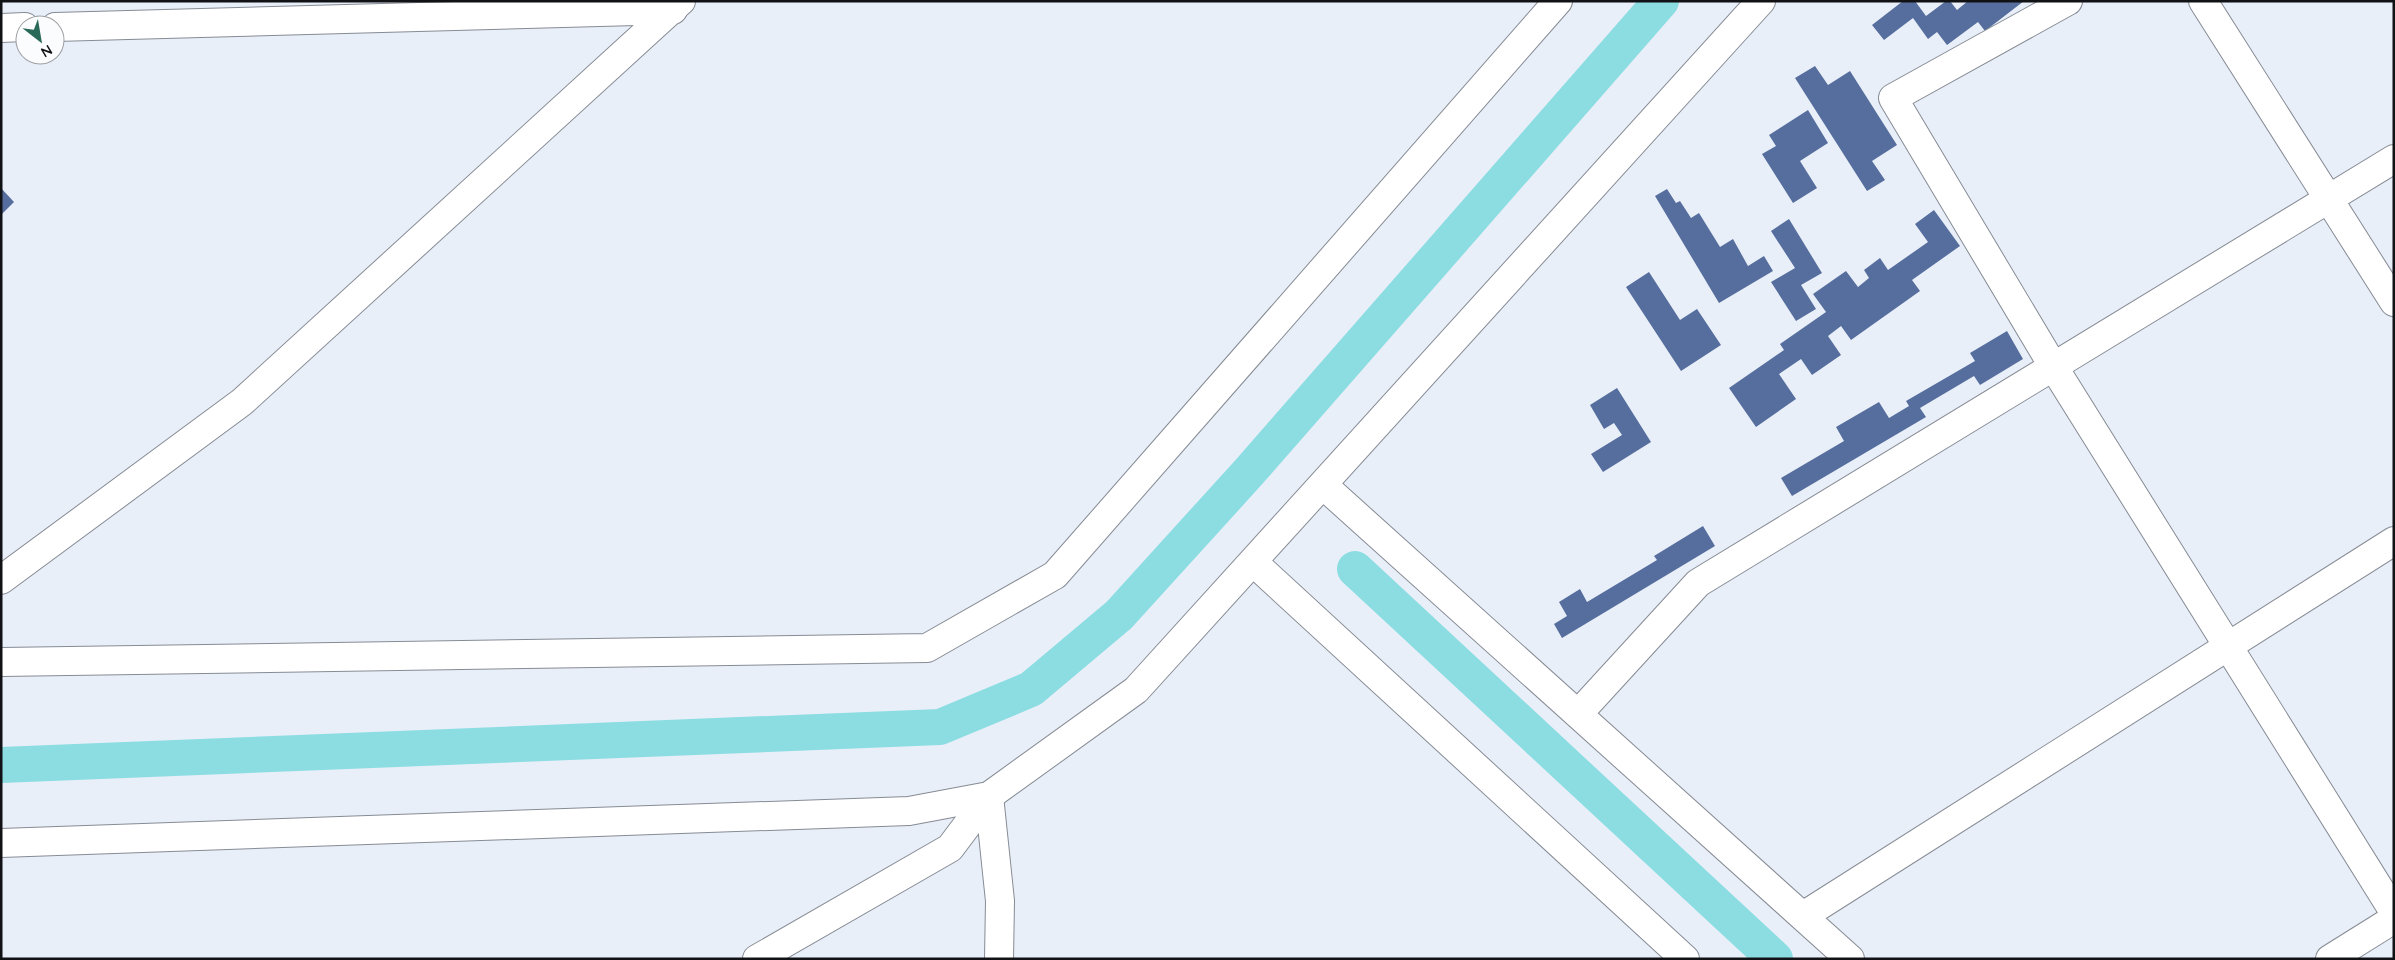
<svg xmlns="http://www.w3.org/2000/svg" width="2395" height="960" font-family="Quicksand,sans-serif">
	<rect width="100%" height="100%" fill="#e9eff9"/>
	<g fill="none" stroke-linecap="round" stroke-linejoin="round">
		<!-- canal -->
		<g stroke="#8bdde2" stroke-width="36">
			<path d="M1355,569L1775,959"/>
			<path d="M1,765L940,727L1031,689L1119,615L1248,473L1661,1"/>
		</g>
	</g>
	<!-- building -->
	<g fill="#566e9d">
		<path d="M1903,1H1915L1926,16L1946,1H1950L1957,10L1968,1H2024L1985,31L1978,22L1947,45L1937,32L1928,39L1913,18L1884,40L1872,25Z"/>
		<path d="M1815,66L1828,85L1850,71L1897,145L1872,161L1885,180L1867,191L1795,78Z"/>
		<path d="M1808,110L1828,143L1800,161L1817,188L1793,203L1762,154L1776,146L1769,135Z"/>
		<path d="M1,188L14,202L1,215Z"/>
		<path d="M1667,189L1676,203L1680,201L1691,218L1699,213L1720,247L1733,239L1748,266L1764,256L1773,271L1719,303L1655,196Z"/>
		<path d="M1934,210L1960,246L1912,280L1920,291L1851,340L1841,326L1828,336L1841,355L1812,375L1801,359L1779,374L1796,399L1756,427L1729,388L1784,350L1780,344L1826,312L1813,294L1846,271L1858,287L1869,278L1864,270L1880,258L1888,270L1928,242L1915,224Z"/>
		<path d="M1789,219L1822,273L1801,285L1816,309L1796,321L1771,282L1795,268L1771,231Z"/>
		<path d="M1649,272L1680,320L1697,309L1721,345L1681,371L1626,287Z"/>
		<path d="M2007,331L2023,359L1980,385L1974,376L1920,408L1926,417L1792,496L1781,478L1844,441L1836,427L1879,402L1889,418L1909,406L1906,401L1975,361L1970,353Z"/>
		<path d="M1617,388L1651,442L1603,472L1591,454L1622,435L1614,423L1604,429L1590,405Z"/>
		<path d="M1703,526L1715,546L1562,638L1554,624L1567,616L1559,602L1580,589L1587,602L1657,560L1654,556Z"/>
	</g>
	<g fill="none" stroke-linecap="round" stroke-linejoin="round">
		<defs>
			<g id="street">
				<path d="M2068,1L1893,98L2053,366L2394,912"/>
				<path d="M2203,1L2394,302"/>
				<path d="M55,27L673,10"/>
				<path d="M1,28L25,27"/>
				<path d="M1323,485L1850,959"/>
				<path d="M1253,562L1685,959"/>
				<path d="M1,662L927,648L1055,575L1558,1"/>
				<path d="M1578,714L1698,583L2394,159"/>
				<path d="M989,796L1000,901L999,959"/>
				<path d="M1,843L909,811L989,796L1136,690L1761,1"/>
				<path d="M1803,916L2394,541"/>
				<path d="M757,959L950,848L989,796"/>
				<path d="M2330,959L2394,919"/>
			</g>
			<path id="secondary" d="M1,580L242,402L681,1"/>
		</defs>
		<!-- street casing -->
		<use href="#street" stroke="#868b94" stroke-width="30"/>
		<!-- secondary casing -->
		<use href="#secondary" stroke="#868b94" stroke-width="30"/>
		<!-- street -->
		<use href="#street" stroke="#fff" stroke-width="28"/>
		<!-- secondary -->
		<use href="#secondary" stroke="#fff" stroke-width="28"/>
	</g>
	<!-- border -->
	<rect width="2395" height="960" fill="none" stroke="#101215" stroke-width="5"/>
	<!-- north arrow -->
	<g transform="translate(40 40) rotate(149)"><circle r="24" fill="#fbfcfe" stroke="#9d9ea1"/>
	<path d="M0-4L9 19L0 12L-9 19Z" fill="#296958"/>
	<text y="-8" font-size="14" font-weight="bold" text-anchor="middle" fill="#101215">N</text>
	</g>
</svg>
